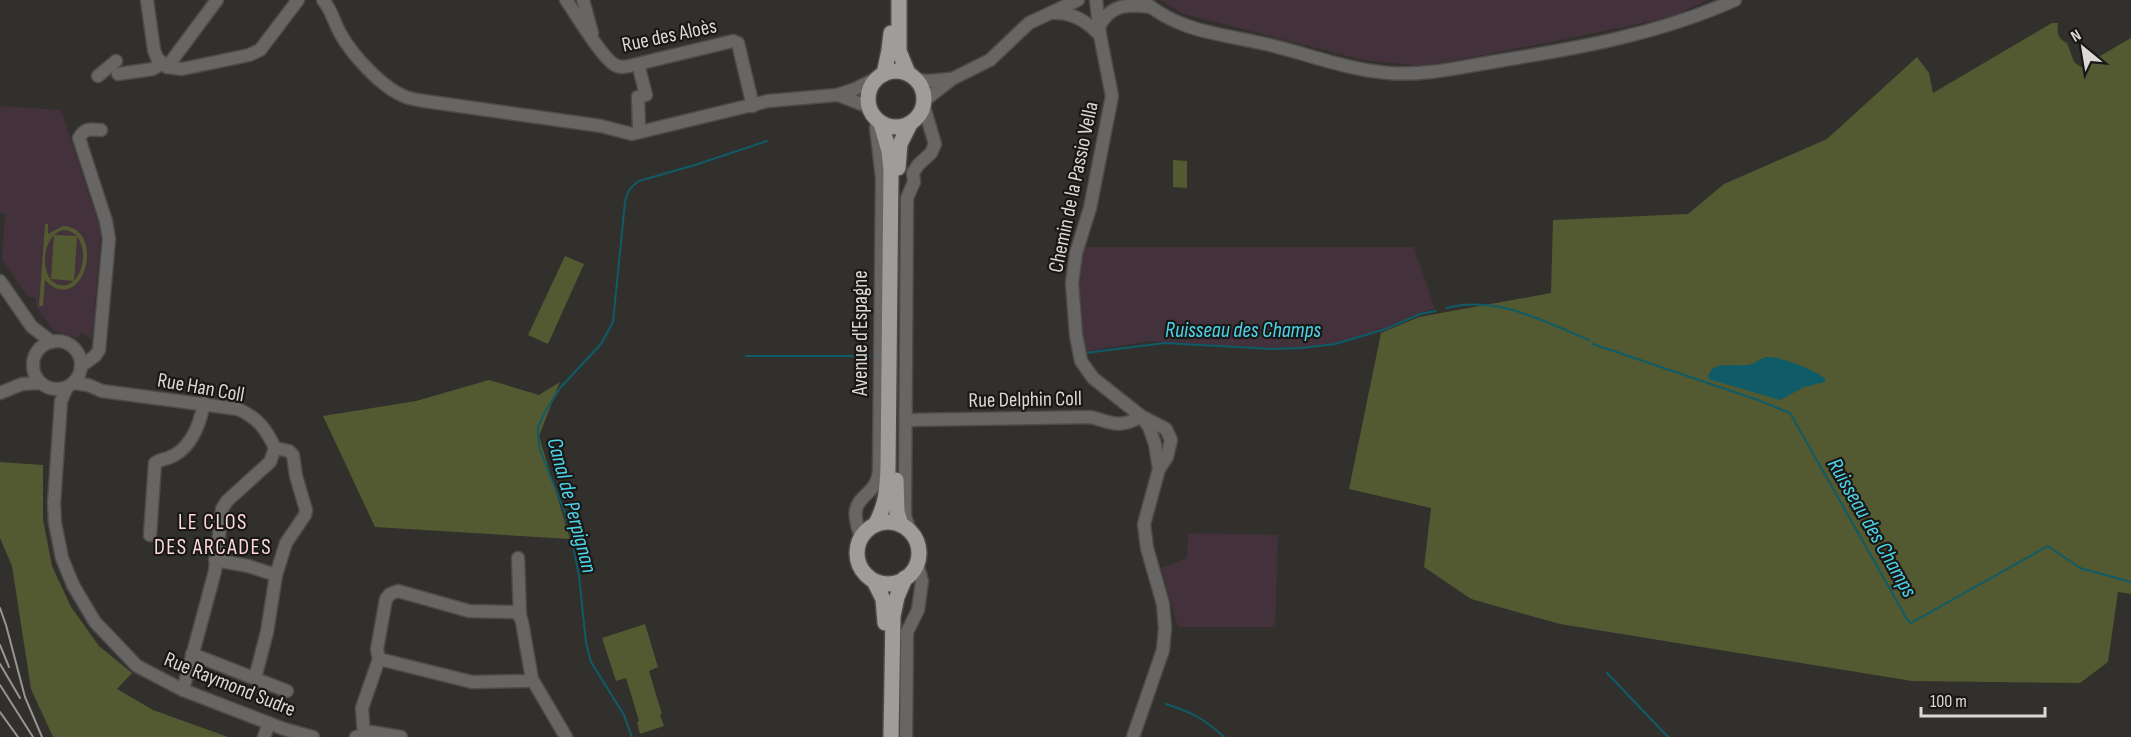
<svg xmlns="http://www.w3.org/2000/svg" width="2131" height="737" font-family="'Sofia Sans Condensed',sans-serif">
	<rect width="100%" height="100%" fill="#32302d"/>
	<!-- education -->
	<g fill="#43323c">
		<path d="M1161,0H1707L1671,17L1557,41L1424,66L1363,60L1184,14Z"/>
		<path d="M0,106L61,110L101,231L92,340L81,332L77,338L53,330L36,306V298L28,297L2,260L5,213H0Z"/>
		<path d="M1080,247H1414L1435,309L1420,313L1383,329L1335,343L1301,347L1273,348L1150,341L1082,352L1078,293V263Z"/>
		<path d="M1188,533L1278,535L1275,627H1178L1161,568L1187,558Z"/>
	</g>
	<!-- green -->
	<g fill="#535930" fill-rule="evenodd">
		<path d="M2052,23H2058C2057,34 2058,39 2067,43L2074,62L2081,67L2131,38V594L2118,592L2108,662L2080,683L1912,681L1560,624L1471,599L1424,567L1431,508L1349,489L1381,333L1419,317L1551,293L1553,220L1688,214L1724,184L1827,139L1917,57L1929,73L1933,93Z"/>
		<path d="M1173,160L1187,161V188L1173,187Z"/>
		<path d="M45,224H48V234L63,226C108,228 83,319 45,280L43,306H39ZM63,230C94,231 86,290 60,285C38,281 41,235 63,230Z"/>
		<path d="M54,235L77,236L74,281L51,279Z"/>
		<path d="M565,256L584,264L548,344L528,335Z"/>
		<path d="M489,380L539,395L560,382L539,436L570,539L375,527L323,416L416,401Z"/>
		<path d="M0,462L43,465V519L52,566L71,607L99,646L132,673L117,689L153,710L228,737H53L31,689L12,566L0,538Z"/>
		<path d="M645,624L658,667L649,671L662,714L660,715L664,726L640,734L637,722L639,721L626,678L616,681L602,638Z"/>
	</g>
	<!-- water -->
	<path fill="#0f5c68" d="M1765,357C1779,356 1815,369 1825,379V382L1804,387L1780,400L1708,379C1710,359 1733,367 1747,365C1754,364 1759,360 1765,357Z"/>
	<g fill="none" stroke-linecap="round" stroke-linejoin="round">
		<!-- stream -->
		<g stroke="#0f5c68" stroke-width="2">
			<path d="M1447,308C1497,295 1543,321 1589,340"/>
			<path d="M1593,344L1758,400L1790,413L1907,619L1911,623L2048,546L2080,568L2131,582"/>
			<path d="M1085,353L1165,343L1273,349L1301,348L1335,344L1386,329L1420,314L1436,311"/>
			<path d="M746,356H870"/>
			<path d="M1607,673L1668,737"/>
			<path d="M1166,704C1193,713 1203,718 1224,737"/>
			<path d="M632,737L624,715L591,662L586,643L579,576L572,539L565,513L540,450L538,437V427L545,412L560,388L601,344L613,322L625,202C627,192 630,187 639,181L695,165L767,141"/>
		</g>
		<defs>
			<g id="minor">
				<path d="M147,0L154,50L157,58L167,67L182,69L249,55L260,50L298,0"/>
				<path d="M323,0C331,9 334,22 340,33C352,55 382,88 406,97C411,99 418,100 424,101L601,126L632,134L768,101L837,95L855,89L877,78"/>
				<path d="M566,0C576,14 602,58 615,65C620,68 624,67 629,66L733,41L738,43L753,106"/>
				<path d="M583,0L592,33"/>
				<path d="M1096,0L1100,35L1112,96L1090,208L1076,253L1072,283L1076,335L1081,361L1093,378L1141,416L1149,427L1155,444L1159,469L1144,524L1147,548L1163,604L1165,628L1163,650L1133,737"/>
				<path d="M1142,0C1178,31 1216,33 1261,43C1303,52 1346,70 1389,73C1425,76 1462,67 1498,61C1579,48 1659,34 1735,0"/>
				<path d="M1054,13C1073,12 1087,22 1100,35"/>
				<path d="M1099,27C1110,4 1128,4 1151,7"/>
				<path d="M638,64L646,95L638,97L639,128"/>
				<path d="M167,67L217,0"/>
				<path d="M118,74L153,69L161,64"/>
				<path d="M98,76L116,61"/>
				<path d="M917,80L928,81L950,79"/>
				<path d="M838,95L869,107"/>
				<path d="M925,100L952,79L990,60L1029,23L1078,0"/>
				<path d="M0,281L32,327L52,342"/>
				<circle cx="57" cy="365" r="24"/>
				<path d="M81,366L95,356L99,350L109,239L106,221L79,138C85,128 90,129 101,130"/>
				<path d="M73,383L88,385L102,391L238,409C258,418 266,429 275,448L270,462L227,501L222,509L215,571L183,690"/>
				<path d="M67,387L61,401L54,503L55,523L62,558L73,585L95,622L137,666L183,690L284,729L313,737"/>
				<path d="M0,393L22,384L41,383"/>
				<path d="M906,420L1091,417C1112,423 1121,429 1141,416L1166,429L1171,440L1167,457L1159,469"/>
				<path d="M910,531L905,516V505L907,198L914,182L913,173L918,165L931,153L935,144L924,107"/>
				<path d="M150,535L155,463C160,459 163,460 168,458C191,450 200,424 204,403"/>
				<path d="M861,539C859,530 854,519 856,510C859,494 878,493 879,469L882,178L876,127"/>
				<path d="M518,558L520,616L522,622L532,679L566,737"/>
				<path d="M215,560L248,566L276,575"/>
				<path d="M192,654L287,691"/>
				<path d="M379,659L472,682L526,681L532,679"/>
				<path d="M255,678L267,632L276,575L286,543L305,515L306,510L296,476L293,455L289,451L275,448"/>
				<path d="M364,735L362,708L379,659L377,649L386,599L390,594L398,591L469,611L514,612L520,616"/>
				<path d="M264,737L269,723"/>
				<path d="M356,737L371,732L401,737"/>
				<path d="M906,737L907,632L918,610L922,581L917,563"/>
			</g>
			<g id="major">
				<path d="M899,0V51L908,73"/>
				<circle cx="896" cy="99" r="28"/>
				<path d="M884,74L889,50L891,33"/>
				<path d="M898,168L900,144L910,124"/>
				<path d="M896,480L897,512L901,525"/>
				<circle cx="888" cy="553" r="31"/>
				<path d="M875,525C886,506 887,490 888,469L891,170L889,151L881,123"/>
				<path d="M874,581L883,599L885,623"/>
				<path d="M891,737L893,616L897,597L905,578"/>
			</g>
		</defs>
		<!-- minor casing -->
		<use href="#minor" stroke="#4d4b48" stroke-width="15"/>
		<!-- major casing -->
		<use href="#major" stroke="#4d4b48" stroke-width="18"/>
		<!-- minor -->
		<use href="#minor" stroke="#686665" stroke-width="12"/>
		<!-- major -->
		<use href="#major" stroke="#9f9c99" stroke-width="15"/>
		<!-- rail -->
		<g stroke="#989693" stroke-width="2">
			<path d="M0,608L6,625L25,697L42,737"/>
			<path d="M0,645L9,667"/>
			<path d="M0,664L20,698"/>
			<path d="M0,685L33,737"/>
			<path d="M0,712L18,737"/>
		</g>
	</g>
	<g text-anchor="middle" stroke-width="4.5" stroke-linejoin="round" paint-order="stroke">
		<!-- street labels -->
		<g font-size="21" fill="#dbd9d7" stroke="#191817">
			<text transform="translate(669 35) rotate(-12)" y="7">Rue des Aloès</text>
			<text transform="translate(1073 187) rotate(-78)" y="7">Chemin de la Passio Vella</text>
			<text transform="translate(860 333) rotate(-90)" y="7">Avenue d'Espagne</text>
			<text transform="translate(201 387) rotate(10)" y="7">Rue Han Coll</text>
			<text transform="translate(1025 399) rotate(-1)" y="7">Rue Delphin Coll</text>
			<text transform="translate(230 684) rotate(22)" y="7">Rue Raymond Sudre</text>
		</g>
		<!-- water labels -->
		<g font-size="22" font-style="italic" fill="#4cd5ea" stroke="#191817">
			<text x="1243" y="337">Ruisseau des Champs</text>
			<text transform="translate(573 505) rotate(75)" y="8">Canal de Perpignan</text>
			<text transform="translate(1873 527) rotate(60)" y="8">Ruisseau des Champs</text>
		</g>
		<!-- neighbourhood labels -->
		<g font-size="22" letter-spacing="1.5" fill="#fdd9db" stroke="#191817">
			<text x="213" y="529">LE CLOS<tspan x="213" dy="25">DES ARCADES</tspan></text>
		</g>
	</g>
	<!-- north arrow -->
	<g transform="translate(2083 48) rotate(330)" stroke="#191817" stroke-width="4.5" paint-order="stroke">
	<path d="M0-4.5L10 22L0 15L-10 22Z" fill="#dbd9d7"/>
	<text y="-9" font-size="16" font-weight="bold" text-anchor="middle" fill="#dbd9d7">N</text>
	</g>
	<!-- scale -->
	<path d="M1921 707v9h124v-9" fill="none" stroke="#dbd9d7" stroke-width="3"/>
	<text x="1930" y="707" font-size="18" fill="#dbd9d7" stroke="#191817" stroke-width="4.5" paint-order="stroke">100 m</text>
</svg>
